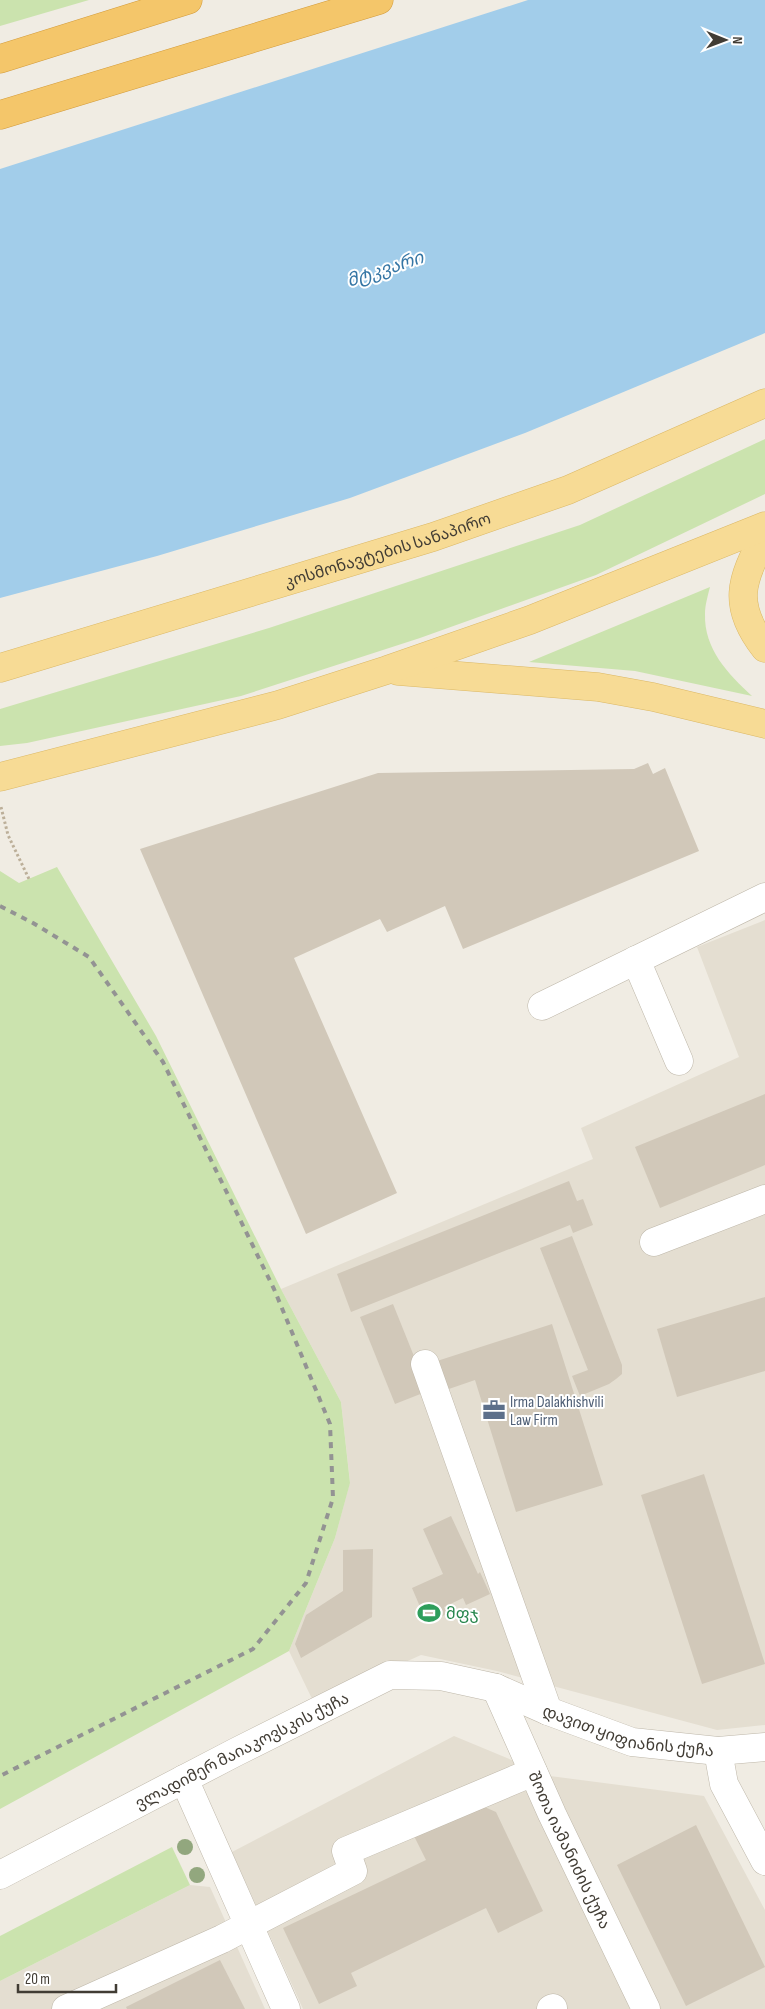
<svg xmlns="http://www.w3.org/2000/svg" width="765" height="2009" font-family="'Sofia Sans Condensed','Noto Sans Georgian',sans-serif">
	<rect width="100%" height="100%" fill="#f0ece3"/>
	<!-- residential -->
	<g fill="#e4ded1">
		<path d="M765,920V1725L717,1730L497,1671L421,1655L314,1703L289,1651L335,1538L350,1482L341,1402L281,1289L593,1159L581,1128L739,1057L697,947Z"/>
		<path d="M454,1736L550,1776L704,1796L765,1910V2009H303L232,1852Z"/>
		<path d="M190,1885L210,1887L265,2009H0V1981Z"/>
	</g>
	<!-- green -->
	<g fill="#cbe3ae">
		<path d="M0,0H89L0,26Z"/>
		<path d="M765,439V494L596,575L420,638L241,696L27,743L0,746V709L269,628L580,525Z"/>
		<path d="M710,587C708,595 705,605 705,614C704,649 728,674 752,696L635,671L529,662Z"/>
		<path d="M57,867L156,1036L281,1289L341,1402L350,1483L335,1538L289,1651L0,1809V871L19,883Z"/>
		<path d="M172,1847L190,1885L0,1981V1936Z"/>
	</g>
	<!-- water -->
	<path fill="#a2cdea" d="M528,0H765V333L525,433L350,498L157,556L0,598V169Z"/>
	<!-- building -->
	<g fill="#d1c8b9">
		<path d="M648,763L653,774L665,768L699,851L463,949L445,906L387,932L380,919L294,958L397,1193L306,1234L140,849L378,773L634,769Z"/>
		<path d="M765,1094V1165L660,1208L635,1147Z"/>
		<path d="M569,1181L577,1201L583,1199L593,1225L573,1233L570,1225L351,1312L337,1274Z"/>
		<path d="M572,1236L622,1365V1374L616,1379L609,1384L580,1396L572,1376L588,1370L540,1248Z"/>
		<path d="M765,1297V1371L677,1397L657,1329Z"/>
		<path d="M393,1304L428,1391L395,1404L360,1317Z"/>
		<path d="M552,1324L603,1485L516,1512L475,1380L446,1390L437,1361Z"/>
		<path d="M704,1474L765,1664L702,1684L641,1495Z"/>
		<path d="M451,1516L478,1574L480,1572L490,1594L466,1605L463,1598L444,1607L447,1614L427,1623L412,1588L443,1574L423,1529Z"/>
		<path d="M373,1549L372,1617L301,1658L295,1644L306,1615L343,1591V1550Z"/>
		<path d="M480,1805L496,1812L543,1911L498,1933L486,1908L351,1973L357,1986L319,2004L283,1928L426,1860L414,1836Z"/>
		<path d="M696,1825L765,1967L686,2006L617,1865Z"/>
		<path d="M220,1960L245,2009H127L126,2007Z"/>
	</g>
	<g fill="none" stroke-linecap="round" stroke-linejoin="round">
		<defs>
			<g id="minor">
				<path d="M636,960L679,1061"/>
				<path d="M542,1006L765,897"/>
				<path d="M654,1242L765,1199"/>
				<path d="M425,1364L548,1711"/>
				<path id="s1" d="M496,1688L552,1814L646,2009"/>
				<path d="M718,1751L724,1784L765,1861"/>
				<path d="M184,1779L286,2009"/>
				<path id="s2" d="M0,1875L236,1752L390,1675L441,1676L496,1688L548,1711L632,1742L718,1751L765,1747"/>
				<path d="M66,2009L222,1939L353,1871L346,1851L533,1772"/>
				<path d="M551,2009L553,2008"/>
			</g>
			<g id="major">
				<path d="M765,536C740,580 732,606 765,648"/>
				<path id="s3" d="M0,668L433,537L568,490L765,403"/>
				<path d="M398,671L598,687L653,697L765,724"/>
				<path d="M0,777L278,705L387,670L530,620L765,526"/>
			</g>
			<g id="highway">
				<path d="M0,59L188,0"/>
				<path d="M0,115L379,0"/>
			</g>
		</defs>
		<!-- minor casing -->
		<use href="#minor" stroke="#beb7a9" stroke-width="29"/>
		<!-- major casing -->
		<use href="#major" stroke="#dbb866" stroke-width="29"/>
		<!-- highway casing -->
		<use href="#highway" stroke="#d29b3b" stroke-width="29"/>
		<!-- path -->
		<path stroke="#bcaf99" stroke-width="3" stroke-dasharray="2.5 2.5" stroke-linecap="butt" d="M1,807L8,835L29,879"/>
		<!-- minor -->
		<use href="#minor" stroke="#fff" stroke-width="28"/>
		<!-- major -->
		<use href="#major" stroke="#f7db95" stroke-width="28"/>
		<!-- highway -->
		<use href="#highway" stroke="#f4c66a" stroke-width="28"/>
		<!-- rail -->
		<path stroke="#939393" stroke-width="4" stroke-dasharray="6 6" stroke-linecap="butt" d="M0,906L33,923L89,957L163,1062L274,1289L330,1424L333,1498L306,1583L253,1649L0,1776"/>
	</g>
	<!-- trees -->
	<g fill="#92a77e">
		<circle cx="185" cy="1847" r="8"/>
		<circle cx="197" cy="1875" r="8"/>
	</g>
	<!-- icons -->
	<defs>
		<symbol id="office-bare" viewBox="-9 -9 18 18"><path d="M-6-3h4V-5.5h4V-3h4V5H-6ZM-1-4.5V-3h2v-1.5ZM-6 0V1H6V0Z" fill="#5c6f8a" stroke="#fff" stroke-width="2.5" paint-order="stroke"/></symbol>
		<symbol id="stadium-bare" viewBox="-9 -9 18 18"><path d="M0-5a6.5 5 0 1 0 0 10a6.5 5 0 1 0 0-10ZM-3.5-1.8h7v3.6h-7Z" fill="#2e9e5b" stroke="#fff" stroke-width="2.5" paint-order="stroke"/></symbol>
	</defs>
	<g fill-rule="evenodd">
		<use href="#office-bare" x="478" y="1394" width="32" height="32"/>
		<use href="#stadium-bare" x="413" y="1597" width="32" height="32"/>
	</g>
	<g text-anchor="middle" stroke-width="4" stroke-linejoin="round" paint-order="stroke">
		<!-- street labels -->
		<g font-size="16" fill="#413c34" stroke="#fff">
			<text dy="6" stroke="none"><textPath href="#s3" startOffset="405">კოსმონავტების სანაპირო</textPath></text>
			<text dy="6" stroke="none"><textPath href="#s2" startOffset="686">დავით ყიფიანის ქუჩა</textPath></text>
			<text dy="6" stroke="none"><textPath href="#s2" startOffset="272">ვლადიმერ მაიაკოვსკის ქუჩა</textPath></text>
			<text dy="6" stroke="none"><textPath href="#s1" startOffset="178">შოთა იამანიძის ქუჩა</textPath></text>
		</g>
		<!-- service labels -->
		<g font-size="16" fill="#4e5e75" stroke="#fff" text-anchor="start">
			<text x="510" y="1407">Irma Dalakhishvili<tspan x="510" dy="18">Law Firm</tspan></text>
		</g>
		<!-- leisure labels -->
		<g font-size="16" fill="#27864d" stroke="#fff" text-anchor="start">
			<text x="446" y="1619">მფჯ</text>
		</g>
		<!-- water labels -->
		<g font-size="18" font-style="italic" fill="#3576a5" stroke="#fff">
			<text transform="translate(385 269) rotate(-18)" y="6">მტკვარი</text>
		</g>
	</g>
	<!-- north arrow -->
	<g transform="translate(725 40) rotate(91)" stroke="#ffffff" stroke-width="4" paint-order="stroke">
	<path d="M0-4L9 19L0 12L-9 19Z" fill="#413c34"/>
	<text y="-8" font-size="14" font-weight="bold" text-anchor="middle" fill="#413c34">N</text>
	</g>
	<!-- scale -->
	<path d="M18 1984v8h98v-8" fill="none" stroke="#413c34" stroke-width="2.5"/>
	<text x="25" y="1984" font-size="15" fill="#413c34" stroke="#ffffff" stroke-width="4" paint-order="stroke">20 m</text>
</svg>
